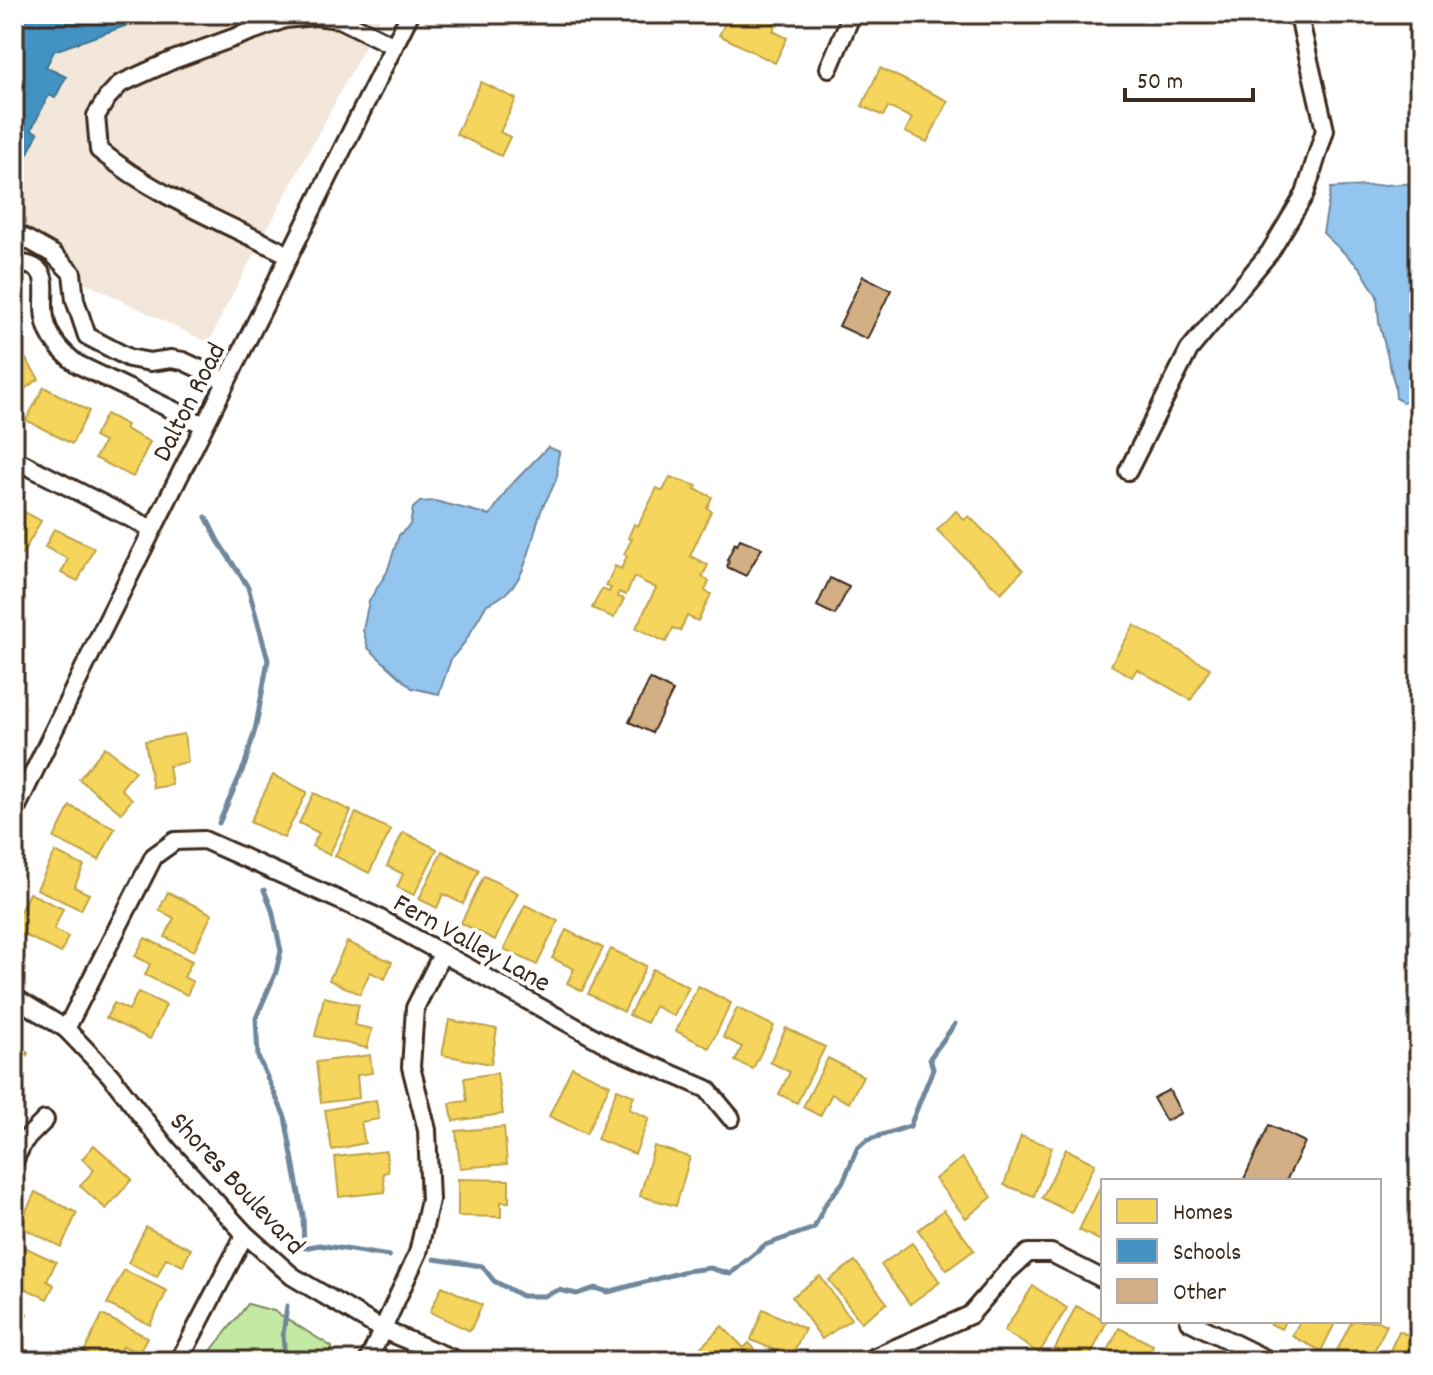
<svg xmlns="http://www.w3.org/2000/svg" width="1433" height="1375" font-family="Dekko,sans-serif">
	<rect width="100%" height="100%" fill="#fff"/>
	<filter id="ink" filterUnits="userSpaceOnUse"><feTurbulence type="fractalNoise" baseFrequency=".0125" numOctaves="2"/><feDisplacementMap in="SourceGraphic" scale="16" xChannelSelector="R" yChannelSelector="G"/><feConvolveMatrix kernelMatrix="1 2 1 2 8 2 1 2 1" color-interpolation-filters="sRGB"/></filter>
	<g filter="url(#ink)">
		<!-- built -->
		<path fill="#f2e7da" d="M14,14H382L222,314L209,343L88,284L14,254Z"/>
		<!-- green -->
		<path fill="#c3e9a3" stroke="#7f8a60" stroke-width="2" d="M248,1304L274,1311L332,1347V1361H203Z"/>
		<!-- water -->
		<g fill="#93c5ef" stroke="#70879b" stroke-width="2">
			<path d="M1419,183V386L1410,400L1402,402L1396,398L1395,386L1379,322L1377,296L1360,268L1323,233L1331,188Z"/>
			<path d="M548,447L560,452C555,461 559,467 557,476C554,488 546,499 541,511C528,548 528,589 487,604L465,642L451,659L439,694L412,688L368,648L363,630L369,601L387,572L399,535L410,525L413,508L420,502L435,501L490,515L509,487Z"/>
		</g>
		<!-- homes -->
		<g fill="#f6d55c" stroke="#bea249" stroke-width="2">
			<path d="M730,14H759L777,23L773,31L787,38L775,63L719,35Z"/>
			<path d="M880,68L948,101L927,142L905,132L912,118L888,107L883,116L862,106Z"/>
			<path d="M481,82L516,99L500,132L510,137L501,156L456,134Z"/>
			<path d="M14,341L39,379L14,396Z"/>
			<path d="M44,387L89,411L72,444L26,420Z"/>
			<path d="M106,414L127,425L125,429L150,442L133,477L95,458L104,442L94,437Z"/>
			<path d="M670,477L697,486L695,489L712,497L707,508L711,511L690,556L708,565L702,577L709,581L705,591L711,594L698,621L687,616L680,631L673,628L666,642L636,628L656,588L634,577L626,595L619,592L617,596L624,599L614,618L592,608L602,589L609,592L611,588L606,586L615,566L621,569L627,556L624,554L632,539L628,538L634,524L638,526L657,488L663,491Z"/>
			<path d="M14,506L41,521L22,555L14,551Z"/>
			<path d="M956,511L964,520L969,516L1023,570L1001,593L937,530Z"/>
			<path d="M54,529L94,548L78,581L61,573L68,559L45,547Z"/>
			<path d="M1134,625L1210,668L1191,700L1137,669L1132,677L1111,665Z"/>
			<path d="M184,734L188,762L169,766L172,785L153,788L145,741Z"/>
			<path d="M105,747L135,771L121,789L132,799L121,813L79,779Z"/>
			<path d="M273,775L307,792L284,838L250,822Z"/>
			<path d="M314,793L351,811L329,855L312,846L319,833L299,823Z"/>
			<path d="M70,806L115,828L99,860L54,838Z"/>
			<path d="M356,813L391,830L369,873L335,856Z"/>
			<path d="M403,832L437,849L414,895L397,887L403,874L387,866Z"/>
			<path d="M442,851L479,870L463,904L443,894L437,908L419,899Z"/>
			<path d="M55,852L84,866L74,887L89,894L81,910L37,889Z"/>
			<path d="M484,876L518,893L495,940L461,923Z"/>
			<path d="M168,892L212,914L194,951L165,937L174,918L159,910Z"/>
			<path d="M29,893L63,909L54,929L68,937L61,953L14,930V924Z"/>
			<path d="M525,905L558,921L537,965L504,949Z"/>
			<path d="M566,930L603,948L582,991L567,983L574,969L552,958Z"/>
			<path d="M145,938L192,961L184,977L193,982L187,995L145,975L150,964L135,956Z"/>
			<path d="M347,942L392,962L385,979L370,972L360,994L329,980Z"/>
			<path d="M611,949L646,966L624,1012L588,994Z"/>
			<path d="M653,969L689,987L674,1016L655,1006L647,1023L629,1015Z"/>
			<path d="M698,986L731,1003L709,1048L676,1031Z"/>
			<path d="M138,992L166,1005L150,1039L106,1018L114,1003L129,1010Z"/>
			<path d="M324,997L359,1005L354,1025L372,1029L367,1048L315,1036Z"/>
			<path d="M737,1008L774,1026L753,1069L735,1061L742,1047L723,1037Z"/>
			<path d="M449,1020L497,1029L491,1064L442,1055Z"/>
			<path d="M786,1028L825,1047L797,1103L779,1094L790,1072L770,1062Z"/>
			<path d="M14,1046L28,1053L20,1069L14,1066Z"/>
			<path d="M370,1055L372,1073L357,1075L359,1098L321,1103L316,1062Z"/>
			<path d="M828,1058L863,1076L849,1103L832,1094L820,1116L803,1107Z"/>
			<path d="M572,1067L610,1085L586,1134L549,1116Z"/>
			<path d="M497,1073L503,1114L453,1121L450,1103L467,1101L464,1078Z"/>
			<path d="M617,1089L634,1096L629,1109L649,1118L635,1154L597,1139Z"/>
			<path d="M376,1100L379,1119L361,1122L365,1143L332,1150L325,1110Z"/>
			<path d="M504,1127L507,1164L460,1168L456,1131Z"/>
			<path d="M1021,1136L1052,1147L1034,1196L1004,1185Z"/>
			<path d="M94,1145L132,1179L106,1209L80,1186L94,1170L82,1159Z"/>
			<path d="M654,1146L690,1157L676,1206L640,1196Z"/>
			<path d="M1066,1149L1095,1164L1071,1213L1042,1198Z"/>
			<path d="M386,1151L388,1172L383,1173L385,1192L339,1197L335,1157Z"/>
			<path d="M962,1158L992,1197L966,1218L935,1179Z"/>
			<path d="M458,1179L509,1180V1202H501V1217L458,1216Z"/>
			<path d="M1100,1187L1103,1188V1242L1079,1230Z"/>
			<path d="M35,1192L77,1213L61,1247L19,1226Z"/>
			<path d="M944,1210L974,1250L947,1270L918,1230Z"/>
			<path d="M146,1227L191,1249L183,1266L166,1258L157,1277L128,1263Z"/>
			<path d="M14,1242L56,1262L47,1281L54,1285L47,1299L14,1283Z"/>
			<path d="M912,1243L940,1282L910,1304L881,1265Z"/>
			<path d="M855,1261L887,1303L861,1322L829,1280Z"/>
			<path d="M124,1270L167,1291L150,1325L107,1304Z"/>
			<path d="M820,1276L851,1319L822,1339L792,1297Z"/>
			<path d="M442,1286L482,1305L470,1331L430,1312Z"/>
			<path d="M1033,1286L1067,1308L1039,1353L1004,1331Z"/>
			<path d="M1076,1306L1107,1321L1088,1361H1049Z"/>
			<path d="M14,1307L27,1314L14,1341Z"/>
			<path d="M763,1309L805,1329L791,1357L751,1340Z"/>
			<path d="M102,1315L147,1337L139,1353L123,1346L116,1361H104L84,1352Z"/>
			<path d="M1265,1321H1285L1281,1329Z"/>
			<path d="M1300,1321H1336L1321,1351L1292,1336Z"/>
			<path d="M1352,1321H1378L1387,1325L1369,1361H1344L1334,1356Z"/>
			<path d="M722,1326L744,1348L749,1343L764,1359L762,1361H711L699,1349Z"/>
			<path d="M1119,1328L1153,1345L1145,1361H1103Z"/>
			<path d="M1399,1331L1419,1340V1361H1385Z"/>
			<path d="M1166,1352L1184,1361H1161Z"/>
			<path d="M978,1353L983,1361H964Z"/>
		</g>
		<!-- schools -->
		<path fill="#4393c3" stroke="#417492" stroke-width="2" d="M14,14H159L54,51L46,67L66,77L55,98L49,95L31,130L38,133L14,181Z"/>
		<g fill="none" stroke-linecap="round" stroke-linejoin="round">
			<!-- stream -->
			<g stroke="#70879b" stroke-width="5">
				<path d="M206,517L218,541L248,587L268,660L256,726L245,764L219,823"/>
				<path d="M264,890L272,910L281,951L276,972L256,1018L258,1057L285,1117L303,1216L304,1248L319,1245L389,1256"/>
				<path d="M434,1259L482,1266L494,1281L522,1296H544L559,1290L577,1294L595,1288L608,1292L686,1271L710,1268L730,1274L765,1245L814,1228L826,1203L843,1182L857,1149L867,1140L910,1126L933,1069L930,1058L955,1024"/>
				<path d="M285,1361L283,1335L287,1306"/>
			</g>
		</g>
		<!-- building -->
		<g fill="#d2af85" stroke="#3b2a1e" stroke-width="2">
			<path d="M863,276L891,290L867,339L839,326Z"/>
			<path d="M740,539L762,548L746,576L727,567L729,561L727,560L735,543L737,545Z"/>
			<path d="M830,578L849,587L835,615L817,606Z"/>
			<path d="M650,679L673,691L652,733L629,722Z"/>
			<path d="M1169,1090L1181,1113L1166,1121L1153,1098Z"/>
			<path d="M1269,1125L1305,1142L1286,1181H1243Z"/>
		</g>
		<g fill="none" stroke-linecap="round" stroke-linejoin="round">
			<defs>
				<g id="minor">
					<path d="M829,68L852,14"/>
					<path d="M14,232L53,254L72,273L75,300L87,336L129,358L150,362L171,359L183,361L226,381"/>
					<path d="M289,255C225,223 155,196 99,150L96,116L107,98L120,84L173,60L285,19L315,16L340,19L394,46"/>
					<path d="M14,263C57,265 40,290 45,318C48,338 62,352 77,364L204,425"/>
					<path d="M14,459L152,529"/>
					<path d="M1128,471L1189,350L1270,252L1305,194L1325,130L1300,21L1303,14"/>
					<path d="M14,813L98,639L410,14"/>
					<path d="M14,997L66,1029L110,1075L168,1150L245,1234L292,1276L383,1330L458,1361"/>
					<path d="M66,1029L154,856L175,841L204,840L375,916L617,1050L707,1089L731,1118"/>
					<path d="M14,1161L24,1141L45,1120"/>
					<path d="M1189,1321L1270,1361"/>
					<path d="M179,1361L245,1234"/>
					<path d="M368,1361L418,1253L430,1200L427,1130L411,1067L415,1008L442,954"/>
					<path d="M866,1361L970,1315L1006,1273L1028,1253H1051L1103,1279"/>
				</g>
			</defs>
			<!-- minor casing -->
			<use href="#minor" stroke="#3b2a1e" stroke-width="22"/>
			<!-- minor -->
			<use href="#minor" stroke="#fff" stroke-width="16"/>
		</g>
	</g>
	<g text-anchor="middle" stroke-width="8" stroke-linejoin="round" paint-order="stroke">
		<!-- street labels -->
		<g font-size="28" fill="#3b2a1e" stroke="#fff">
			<text transform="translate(187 401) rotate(-63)" y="10">Dalton Road</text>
			<text transform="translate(473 941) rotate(29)" y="10">Fern Valley Lane</text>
			<text transform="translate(239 1182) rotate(47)" y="10">Shores Boulevard</text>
		</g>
	</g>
	<!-- margin -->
	<rect width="1433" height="1375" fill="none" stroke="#fff" stroke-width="48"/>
	<rect x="24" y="24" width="1385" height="1327" fill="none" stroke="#3b2a1e" stroke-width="3" filter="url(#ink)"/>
	<!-- legend -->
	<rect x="1101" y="1179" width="280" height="144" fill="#ffffff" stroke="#b1aaa5" stroke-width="2"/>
	<rect x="1117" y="1199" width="40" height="24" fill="#f6d55c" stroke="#b1aaa5" stroke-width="2"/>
	<text x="1173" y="1219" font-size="24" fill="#3b2a1e">Homes</text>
	<rect x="1117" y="1239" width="40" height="24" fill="#4393c3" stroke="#b1aaa5" stroke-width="2"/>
	<text x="1173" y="1259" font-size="24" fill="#3b2a1e">Schools</text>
	<rect x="1117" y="1279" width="40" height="24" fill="#d2af85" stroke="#b1aaa5" stroke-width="2"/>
	<text x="1173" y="1299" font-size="24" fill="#3b2a1e">Other</text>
	<!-- scale -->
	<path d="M1125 88v12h128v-12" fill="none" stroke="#3b2a1e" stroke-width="4"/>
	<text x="1137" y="88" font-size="24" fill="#3b2a1e" stroke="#ffffff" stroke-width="6" paint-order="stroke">50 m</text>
</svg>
